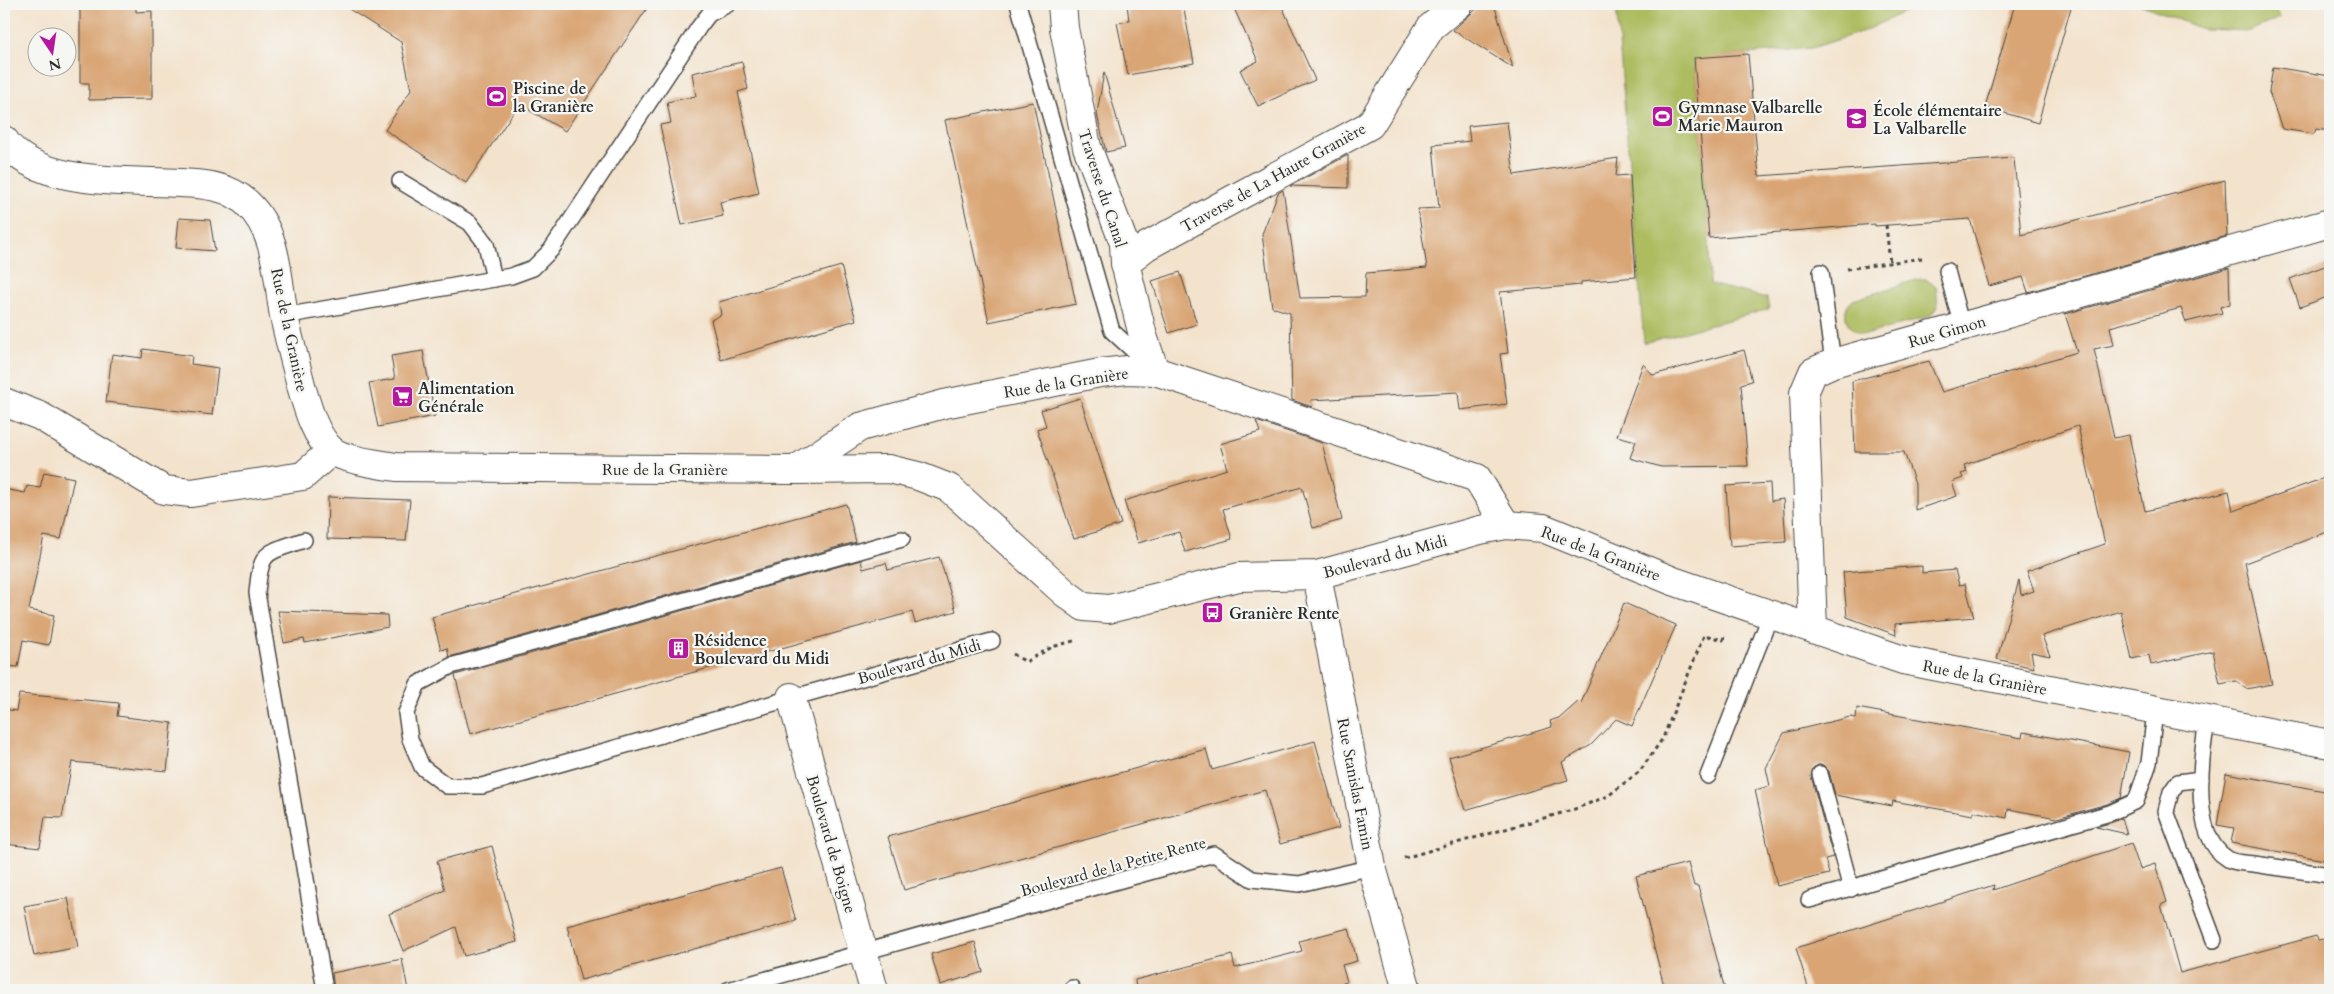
<svg xmlns="http://www.w3.org/2000/svg" width="2334" height="994" font-family="Cardo,serif">
	<rect width="100%" height="100%" fill="#f6f6f2"/>
	<filter id="ink" filterUnits="userSpaceOnUse"><feTurbulence type="fractalNoise" baseFrequency=".02" numOctaves="2"/><feDisplacementMap in="SourceGraphic" scale="10" xChannelSelector="R" yChannelSelector="G"/><feConvolveMatrix kernelMatrix="1 2 1 2 8 2 1 2 1" color-interpolation-filters="sRGB"/></filter>
	<filter id="wash" filterUnits="userSpaceOnUse"><feTurbulence type="fractalNoise" baseFrequency=".0096" numOctaves="4" result="noise"/><feDisplacementMap in="SourceGraphic" scale="20" xChannelSelector="R" yChannelSelector="G"/><feGaussianBlur stdDeviation="1.12" result="paint"/><feColorMatrix in="noise" values="0 0 0 0 0 0 0 0 0 0 0 0 0 0 0 0 0 1.4 0 .05"/><feComposite in="paint" operator="in"/></filter>
	<g filter="url(#wash)">
		<rect width="100%" height="100%" fill="#f3e3cd"/>
		<!-- green -->
		<g fill="#acbc5f" stroke="#6c7445">
			<path d="M1616,4H1920L1867,30L1812,48L1694,59L1709,238L1710,284L1767,298L1769,309L1644,343Z"/>
			<path d="M2140,4H2275L2280,18L2250,31L2202,29Z"/>
			<path d="M1919,279H1926L1936,287L1938,306L1930,316L1868,334C1849,335 1837,313 1853,300Z"/>
		</g>
		<g id="blocks">
			<!-- building -->
			<g fill="#d9a574">
				<path d="M80,4H136V12L152,11V99L89,100V83H80Z"/>
				<path d="M341,4H650L565,131L519,104L466,183L385,130L411,90L401,42Z"/>
				<path d="M1127,4H1183L1194,63L1128,75L1117,23L1129,21Z"/>
				<path d="M1232,4H1281L1315,80L1258,106L1240,70L1258,61Z"/>
				<path d="M1482,4H1494L1513,68L1453,30Z"/>
				<path d="M2015,4H2072L2038,123L1985,107Z"/>
				<path d="M1748,54L1759,176L2014,158L2021,235L2225,180L2227,236L2028,292L2023,277L1989,286L1970,219L1875,226V224L1709,238L1694,58Z"/>
				<path d="M742,62L748,89L738,92L759,193L720,202L723,216L682,225L660,125L671,123L667,102L696,96L692,73Z"/>
				<path d="M2273,67L2330,76V131L2316,129L2314,134L2282,129L2269,92Z"/>
				<path d="M1104,72L1125,148L1106,152L1097,114Z"/>
				<path d="M1033,102L1076,304L989,322L945,120Z"/>
				<path d="M1507,122L1514,175L1618,158L1616,176L1630,175L1636,277L1581,282V285L1500,292L1508,353L1500,354L1507,404L1460,410L1458,392L1311,400L1312,407L1292,400L1290,313L1272,307L1262,234L1278,193L1283,190L1300,298L1365,297L1366,273L1427,268L1418,209L1439,208L1433,145L1470,141L1468,126Z"/>
				<path d="M1348,155V188L1290,186Z"/>
				<path d="M179,218L210,220L215,251L176,248Z"/>
				<path d="M2330,264V296L2300,307L2290,279Z"/>
				<path d="M841,266L856,320L721,360L711,320L721,315L719,302Z"/>
				<path d="M2229,268L2230,304L2220,307L2222,313L2186,322L2181,308L2110,327L2114,345L2094,349L2114,438L2129,435L2145,511L2229,491L2233,511L2324,478L2330,495V531L2245,563L2272,684L2246,689L2236,681L2220,684L2213,651L2151,665L2149,655L2132,659L2121,611L2042,636L2050,656L2031,652L2034,668L1997,659L2019,580L2021,595L2034,591L2027,571L2105,544L2078,426L1964,465L1967,472L1961,474L1963,478L1952,482L1957,496L1915,510V484L1904,452H1855L1852,381L1929,361L1942,392L2077,352L2065,314Z"/>
				<path d="M1180,272L1197,324L1169,333L1152,281Z"/>
				<path d="M143,349L192,356L191,364L218,368L212,415L106,402L112,354L142,358Z"/>
				<path d="M1744,350L1752,381L1741,384L1748,466L1661,467L1630,458L1636,441L1617,436L1643,364L1653,375Z"/>
				<path d="M423,351L435,416L378,427L369,383L395,379L391,356Z"/>
				<path d="M1080,398L1121,524L1074,539L1037,429L1046,426L1041,410Z"/>
				<path d="M1256,421L1322,443L1342,520L1313,528L1302,487L1223,509L1232,539L1185,552L1179,532L1138,543L1124,501L1227,469L1220,444L1260,432Z"/>
				<path d="M44,472L74,478L61,539L44,536L29,610L54,615L49,645L23,640L18,667L4,666V489L25,493L27,486L40,488Z"/>
				<path d="M1770,483L1771,501L1783,499L1786,542L1730,546L1726,486Z"/>
				<path d="M328,497L410,500L406,541L327,539Z"/>
				<path d="M846,504L856,542L449,657L447,648L441,650L432,617Z"/>
				<path d="M939,557L956,611L915,623L912,612L470,734L455,675L861,560L863,569L886,563L888,570Z"/>
				<path d="M1922,566V573L1955,570L1959,585L1965,584L1974,617L1895,624L1896,635L1847,617L1843,572Z"/>
				<path d="M1624,603L1676,625L1632,726L1616,719L1591,745L1562,762L1568,780L1465,810L1449,757L1552,727L1550,721L1561,717L1579,701L1581,703Z"/>
				<path d="M278,611L387,615L388,627L305,643L304,639L284,643Z"/>
				<path d="M19,694L119,703L117,716L172,723L167,771L72,762L62,818L45,817L40,848L4,844V709L16,711Z"/>
				<path d="M1857,708L2022,738L2023,732L2129,752L2121,798L2107,804L2057,818L2008,809L2007,818L1973,811V815L1893,801L1892,806L1835,795L1829,771L1823,765H1818L1813,768L1811,776L1833,857L1825,859L1829,874L1777,886L1755,790L1770,786L1766,768L1784,733L1850,717L1856,718Z"/>
				<path d="M1315,741L1339,828L1280,844L1265,790L904,890L888,837L1206,749L1212,770Z"/>
				<path d="M2226,773L2330,792V861L2231,843L2234,828L2217,825Z"/>
				<path d="M2122,818L2127,834L2096,827L2113,822Z"/>
				<path d="M2131,843L2140,869L2155,864L2167,902L2161,905L2180,973L2316,936L2318,940L2330,938V990H1809L1796,948L1994,885L1993,890Z"/>
				<path d="M492,846L517,942L464,956L456,927L403,951L389,914L445,890L437,861Z"/>
				<path d="M1688,863L1694,886H1698L1725,990H1665L1636,876Z"/>
				<path d="M781,868L796,921L581,980L567,926Z"/>
				<path d="M68,898L78,947L34,956L24,906Z"/>
				<path d="M1349,928L1357,961L1342,965L1347,982L1318,990H1136L1135,980L1232,955L1235,968L1302,951L1299,941Z"/>
				<path d="M975,942L983,972L940,985L931,954Z"/>
				<path d="M402,959L408,990H334L332,973Z"/>
			</g>
		</g>
	</g>
	<g filter="url(#ink)">
		<use href="#blocks" fill-opacity="0" stroke="#494743" stroke-width="1"/>
		<g fill="none" stroke-linecap="round" stroke-linejoin="round">
			<defs>
				<g id="lane">
					<path d="M1018,4L1112,331L1149,365"/>
					<path d="M400,181L470,223L486,244L494,279"/>
					<path d="M1947,271L1962,327"/>
					<path d="M1821,272L1833,363"/>
					<path d="M284,316L511,276L533,268L551,250L699,27L709,14L728,4"/>
					<path d="M902,539L451,666L418,684L406,713L410,739L422,767L447,786H482L992,641"/>
					<path d="M304,540C265,554 261,549 257,593L325,990"/>
					<path d="M2207,721C2201,757 2190,837 2228,859C2234,863 2246,863 2254,864C2279,868 2305,871 2330,875"/>
					<path d="M1820,774L1851,889"/>
					<path d="M1708,776L1771,614"/>
					<path d="M2201,779L2178,782L2171,792L2166,811L2214,940"/>
					<path d="M1809,900L2110,813L2136,801L2149,763L2155,711"/>
					<path d="M1072,988V990"/>
					<path d="M728,990L1214,854L1252,879L1299,884L1372,867"/>
				</g>
				<g id="street">
					<path d="M1062,4L1064,28L1087,147L1124,243L1125,263L1143,336L1155,371"/>
					<path d="M4,140C36,187 128,180 180,183C204,184 229,186 247,203C278,232 277,277 284,316C289,340 296,365 302,389C308,409 315,435 331,450C341,459 382,465 396,467L795,470L889,469L918,476L949,488L1065,593L1084,607L1109,609L1239,577L1317,575L1480,530L1506,525L1543,528L1673,581L1903,660L2330,744"/>
					<path d="M1125,263L1147,246L1370,125L1431,27L1459,4"/>
					<path d="M4,402L40,416L164,490L191,493L303,476L331,451"/>
					<path d="M795,470L860,427L944,404L1100,373L1127,370L1155,371L1477,478L1506,525"/>
					<path d="M1317,575L1372,867L1407,990"/>
					<path d="M1813,628L1804,393L1813,372L1833,363L2330,223"/>
					<path d="M791,697L874,990"/>
				</g>
			</defs>
			<!-- lane casing -->
			<use href="#lane" stroke="#494743" stroke-width="18"/>
			<!-- street casing -->
			<use href="#street" stroke="#494743" stroke-width="30"/>
			<!-- path -->
			<g stroke="#494743" stroke-width="3" stroke-dasharray="4 4" stroke-linecap="butt">
				<path d="M1886,225L1890,263"/>
				<path d="M1847,269L1922,258"/>
				<path d="M1013,654L1026,662L1052,647L1077,640"/>
				<path d="M1404,858L1572,810L1608,796L1640,771L1663,738L1704,635L1723,640L1725,633"/>
			</g>
			<!-- lane -->
			<use href="#lane" stroke="#fff" stroke-width="15"/>
			<!-- street -->
			<use href="#street" stroke="#fff" stroke-width="28"/>
		</g>
	</g>
	<!-- icons -->
	<defs>
		<symbol id="stadium-square" viewBox="-11 -11 22 22"><rect x="-9" y="-9" width="18" height="18" rx="4" fill="#b5179e" stroke="#f6f6f2"/><path d="M0-5a6.5 5 0 1 0 0 10a6.5 5 0 1 0 0-10ZM-3.5-1.8h7v3.6h-7Z" fill="#fff"/></symbol>
		<symbol id="school-square" viewBox="-11 -11 22 22"><rect x="-9" y="-9" width="18" height="18" rx="4" fill="#b5179e" stroke="#f6f6f2"/><path d="M0-5L7-2L0 1L-7-2ZM-4 1L0 2.5L4 1V4Q0 6-4 4Z" fill="#fff"/></symbol>
		<symbol id="supermarket-square" viewBox="-11 -11 22 22"><rect x="-9" y="-9" width="18" height="18" rx="4" fill="#b5179e" stroke="#f6f6f2"/><path d="M-6-5.5h2.5l.6 2H6L4.5 2H-2.5L-4.4-4H-6ZM-1.5 3.2a1.3 1.3 0 1 0 .1 0ZM3 3.2a1.3 1.3 0 1 0 .1 0Z" fill="#fff"/></symbol>
		<symbol id="bus-square" viewBox="-11 -11 22 22"><rect x="-9" y="-9" width="18" height="18" rx="4" fill="#b5179e" stroke="#f6f6f2"/><path d="M-5-6H5V4H4V6H2V4H-2V6H-4V4H-5ZM-3.5-4V0h7V-4ZM-3.5 1.2v1.5H-2V1.2ZM2 1.2v1.5H3.5V1.2Z" fill="#fff"/></symbol>
		<symbol id="building-square" viewBox="-11 -11 22 22"><rect x="-9" y="-9" width="18" height="18" rx="4" fill="#b5179e" stroke="#f6f6f2"/><path d="M-4-6H4V6H1V3H-1V6H-4ZM-2.5-4.3h1.7v1.8h-1.7ZM.8-4.3h1.7v1.8H.8ZM-2.5-1h1.7V.8h-1.7ZM.8-1h1.7V.8H.8Z" fill="#fff"/></symbol>
	</defs>
	<g fill-rule="evenodd">
		<use href="#stadium-square" x="484" y="84" width="25" height="25"/>
		<use href="#stadium-square" x="1650" y="104" width="25" height="25"/>
		<use href="#school-square" x="1844" y="106" width="25" height="25"/>
		<use href="#supermarket-square" x="390" y="384" width="25" height="25"/>
		<use href="#bus-square" x="1200" y="600" width="25" height="25"/>
		<use href="#building-square" x="666" y="636" width="25" height="25"/>
	</g>
	<g text-anchor="middle" stroke-width="4.5" stroke-linejoin="round" paint-order="stroke">
		<!-- poi labels -->
		<g font-size="16" font-weight="bold" fill="#2b2b2b" stroke="#f6f6f2" text-anchor="start">
			<text x="513" y="94">Piscine de<tspan x="513" dy="18">la Granière</tspan></text>
			<text x="1678" y="113">Gymnase Valbarelle<tspan x="1678" dy="18">Marie Mauron</tspan></text>
			<text x="1873" y="116">École élémentaire<tspan x="1873" dy="18">La Valbarelle</tspan></text>
			<text x="418" y="394">Alimentation<tspan x="418" dy="18">Générale</tspan></text>
			<text x="1229" y="619">Granière Rente</text>
			<text x="694" y="646">Résidence<tspan x="694" dy="18">Boulevard du Midi</tspan></text>
		</g>
		<!-- street labels -->
		<g font-size="16" fill="#2b2b2b" stroke="#f6f6f2">
			<text transform="translate(1273 177) rotate(-29)" y="6">Traverse de La Haute Granière</text>
			<text transform="translate(1103 188) rotate(72)" y="6">Traverse du Canal</text>
			<text transform="translate(290 330) rotate(78)" y="6">Rue de la Granière</text>
			<text transform="translate(1947 331) rotate(-16)" y="6">Rue Gimon</text>
			<text transform="translate(1066 382) rotate(-9)" y="6">Rue de la Granière</text>
			<text x="665" y="475">Rue de la Granière</text>
			<text transform="translate(1601 553) rotate(21)" y="6">Rue de la Granière</text>
			<text transform="translate(1385 556) rotate(-15)" y="6">Boulevard du Midi</text>
			<text transform="translate(919 661) rotate(-16)" y="6">Boulevard du Midi</text>
			<text transform="translate(1985 677) rotate(11)" y="6">Rue de la Granière</text>
			<text transform="translate(1356 784) rotate(79)" y="6">Rue Stanislas Famin</text>
			<text transform="translate(832 844) rotate(74)" y="6">Boulevard de Boigne</text>
			<text transform="translate(1113 866) rotate(-15)" y="6">Boulevard de la Petite Rente</text>
		</g>
	</g>
	<!-- margin -->
	<rect width="2334" height="994" fill="none" stroke="#f6f6f2" stroke-width="20"/>
	<!-- north arrow -->
	<g transform="translate(52 52) rotate(167)"><circle r="24" fill="#f6f6f2" stroke="#a5a5a2"/>
	<path d="M0-4L9 19L0 12L-9 19Z" fill="#b5179e"/>
	<text y="-8" font-size="14" font-weight="bold" text-anchor="middle" fill="#2b2b2b">N</text>
	</g>
</svg>
